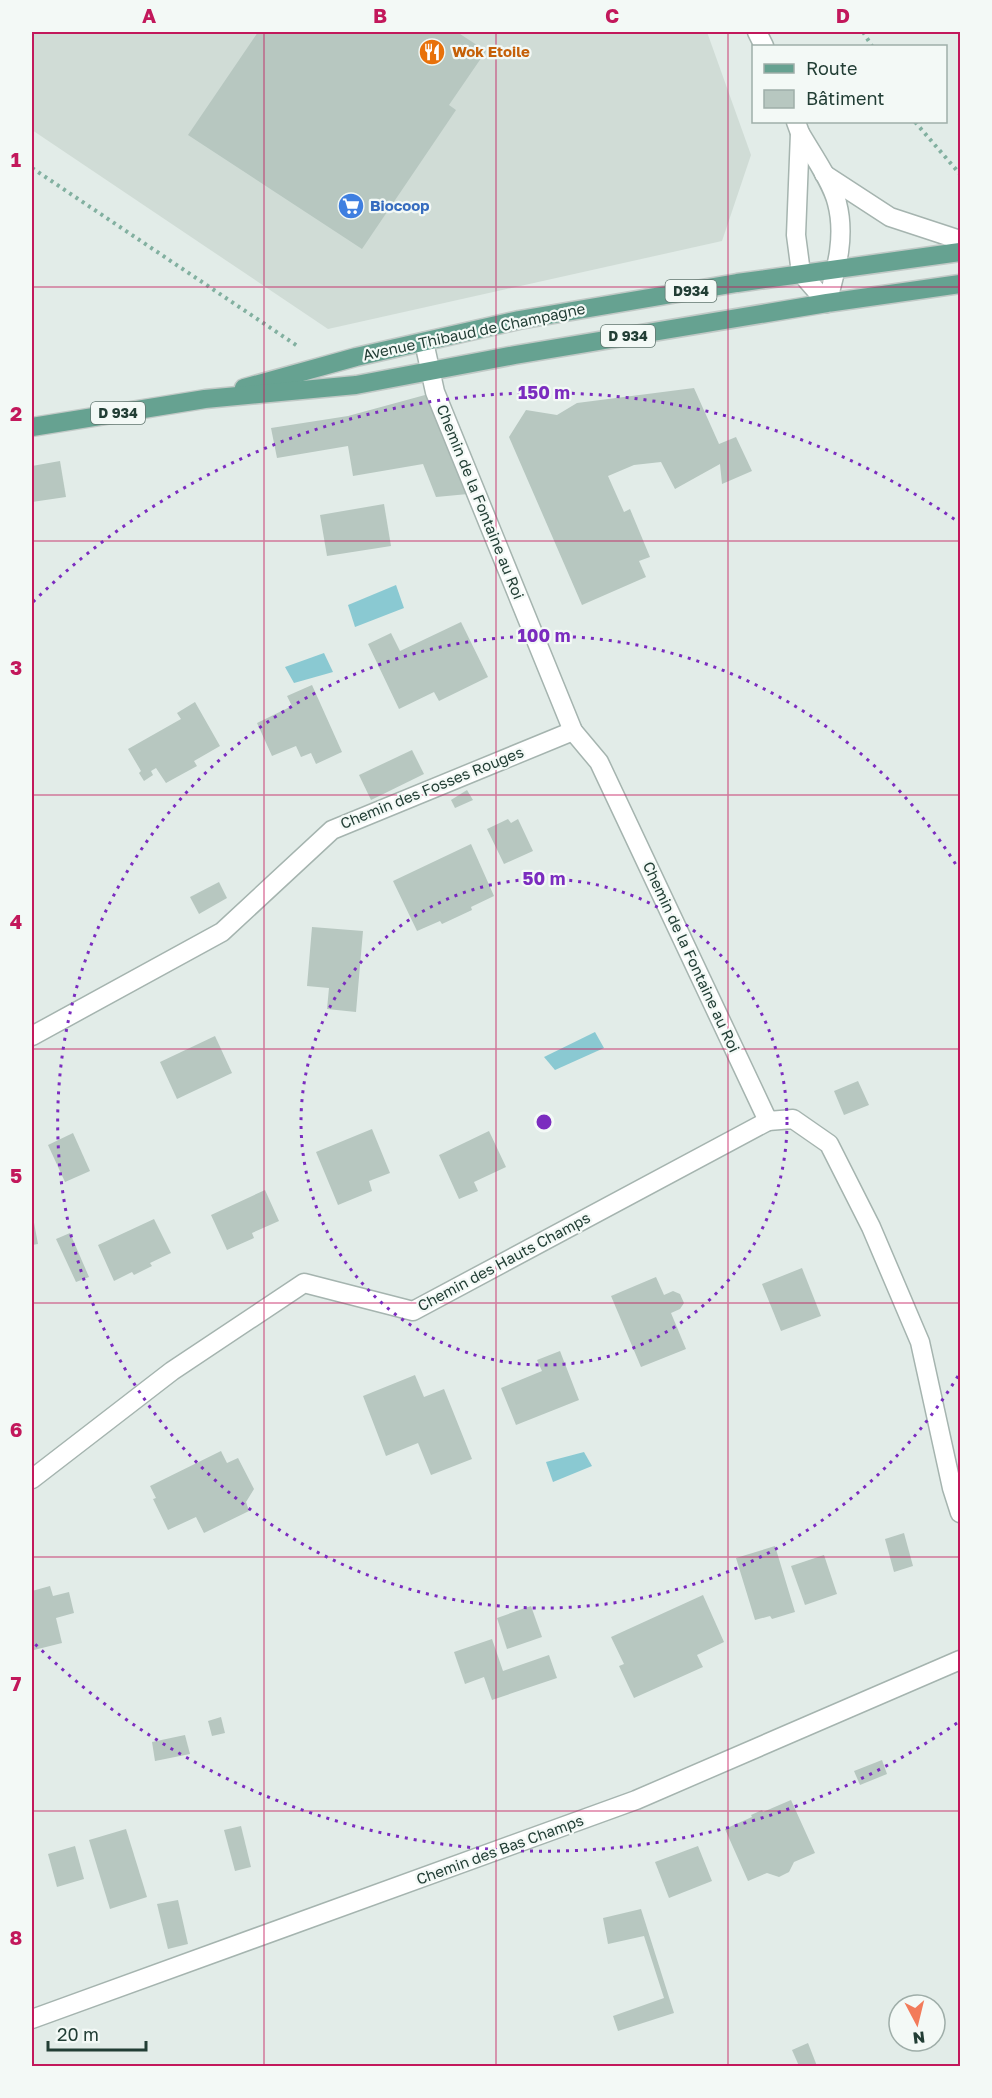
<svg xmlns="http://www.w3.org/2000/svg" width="992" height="2098" font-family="'Golos Text',sans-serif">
	<rect width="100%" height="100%" fill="#e2ece8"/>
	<!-- built -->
	<path fill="#d0dcd6" d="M32,32H707L751,155L722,241L328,329L32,130Z"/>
	<!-- water -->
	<g fill="#8ac9d2">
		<path d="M396,585L404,608L355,627L348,605Z"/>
		<path d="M324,653L333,672L294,683L285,667Z"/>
		<path d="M595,1032L604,1048L555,1070L544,1057Z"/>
		<path d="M584,1452L592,1466L553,1482L546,1462Z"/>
	</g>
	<!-- building -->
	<g fill="#b7c7c0">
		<path d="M258,32H457L486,51L449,105L456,110L362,249L188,135Z"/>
		<path d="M694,388L719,444L736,437L752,471L722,484L720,464L675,489L661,462L634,465L608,476L624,512L630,509L650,557L639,561L646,577L582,605L509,437L526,410L557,415L577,403Z"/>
		<path d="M425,395L435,412L468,494L436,497L423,464L353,476L348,446L277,458L271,428L348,416Z"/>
		<path d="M60,461L66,497L32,502V466Z"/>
		<path d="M384,504L391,546L327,556L320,515Z"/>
		<path d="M461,622L488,677L439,701L434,692L399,709L368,644L391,633L400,651Z"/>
		<path d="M312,685L342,752L316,764L311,753L301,757L296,746L272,756L257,723L292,706L287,696Z"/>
		<path d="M195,702L220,746L194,761L197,766L166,783L156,768L151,771L153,775L144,781L139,773L141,771L128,749L181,719L177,713Z"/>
		<path d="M412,750L424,774L371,800L359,775Z"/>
		<path d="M467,790L473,800L455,808L451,800Z"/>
		<path d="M508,819L511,823L518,819L533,851L504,864L487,829Z"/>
		<path d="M471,844L494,896L471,907L472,910L442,924L440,921L417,931L393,881Z"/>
		<path d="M219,882L227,898L199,914L190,897Z"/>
		<path d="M312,927L363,931L356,1012L327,1009L329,988L307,986Z"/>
		<path d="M215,1036L232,1073L177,1099L160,1062Z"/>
		<path d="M858,1081L869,1105L844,1115L834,1091Z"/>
		<path d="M372,1129L390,1173L369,1181L372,1191L338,1205L316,1152Z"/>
		<path d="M489,1131L506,1167L474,1182L478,1191L459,1199L439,1155Z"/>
		<path d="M73,1133L90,1171L65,1182L48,1145Z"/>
		<path d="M265,1190L279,1221L252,1233L254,1238L227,1250L211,1215Z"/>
		<path d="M32,1212L38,1244L32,1245Z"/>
		<path d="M154,1219L171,1253L150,1263L152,1266L134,1275L132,1272L114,1281L98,1245Z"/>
		<path d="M70,1233L89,1277L76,1282L56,1239Z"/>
		<path d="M802,1268L821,1316L781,1331L762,1284Z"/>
		<path d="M656,1277L664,1295L673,1291L680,1294L684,1303L680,1309L671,1313L686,1349L641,1367L611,1296Z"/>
		<path d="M560,1351L579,1400L516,1425L501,1388L542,1371L537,1360Z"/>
		<path d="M415,1375L424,1397L444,1389L472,1459L431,1475L418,1443L386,1456L363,1396Z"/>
		<path d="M221,1451L227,1463L238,1458L254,1489L246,1502L249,1511L204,1533L196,1517L168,1530L153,1499L156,1498L150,1486Z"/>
		<path d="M904,1533L913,1566L894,1572L885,1539Z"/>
		<path d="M775,1546L795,1612L772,1619L770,1616L755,1620L736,1558Z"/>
		<path d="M824,1555L837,1594L805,1605L791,1566Z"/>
		<path d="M50,1586L53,1596L69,1592L74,1613L56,1618L62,1643L34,1650L32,1640V1591Z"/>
		<path d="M703,1595L724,1642L697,1655L703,1667L634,1698L619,1666L624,1664L611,1637Z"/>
		<path d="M531,1606L542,1637L507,1649L497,1618Z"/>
		<path d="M492,1639L503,1671L549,1655L557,1678L492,1700L484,1677L465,1684L454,1652Z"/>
		<path d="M221,1717L225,1733L212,1736L208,1721Z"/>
		<path d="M185,1735L190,1754L155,1761L152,1742Z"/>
		<path d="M882,1760L887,1774L860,1785L854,1771Z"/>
		<path d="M791,1800L815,1853L794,1862L789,1872L779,1877L767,1873L748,1881L725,1829L752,1817L751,1815L762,1810L763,1812Z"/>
		<path d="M241,1826L251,1867L235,1871L224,1830Z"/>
		<path d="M126,1829L147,1897L110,1909L89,1840Z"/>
		<path d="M75,1846L84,1879L57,1887L48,1854Z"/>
		<path d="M698,1846L712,1881L669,1898L655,1862Z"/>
		<path d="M178,1900L188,1944L168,1949L157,1904Z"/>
		<path d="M641,1909L674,2013L618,2031L613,2016L664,1998L644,1936L608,1944L603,1918Z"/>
		<path d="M808,2043L817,2066H799L792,2050Z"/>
	</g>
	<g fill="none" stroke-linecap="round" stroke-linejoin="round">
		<defs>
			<g id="street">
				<path d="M757,32L764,46"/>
				<path d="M796,122L800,133C811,152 832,182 837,203C846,237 836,270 827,303"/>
				<path d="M800,133L796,235L801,273L827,303"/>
				<path d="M824,174L890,217L960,240"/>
				<path d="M424,342L435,392L573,731L599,762L768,1121L793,1119L829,1144L871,1227L920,1342L952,1488L960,1513"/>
				<path d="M32,1036L222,932L332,830L573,731"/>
				<path d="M32,1479L172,1371L304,1283L413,1311L768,1121"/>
				<path d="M32,2019L636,1800L960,1660"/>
			</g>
			<g id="primary">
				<path d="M244,388L356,357L519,320L737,283L960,252"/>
				<path d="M32,427L205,399L356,385L515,355L827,303L960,284"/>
			</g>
		</defs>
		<!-- street casing -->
		<use href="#street" stroke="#a5b4af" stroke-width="21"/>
		<!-- primary casing -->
		<use href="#primary" stroke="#c1c9c6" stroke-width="21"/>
		<!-- path -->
		<g stroke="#82b0a0" stroke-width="4" stroke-dasharray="3 4.5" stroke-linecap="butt">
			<path d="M863,32L872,46"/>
			<path d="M915,122L960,174"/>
			<path d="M32,168L299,347"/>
		</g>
		<!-- street -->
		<use href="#street" stroke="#fff" stroke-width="18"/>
		<!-- primary -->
		<use href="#primary" stroke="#66a291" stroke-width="18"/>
	</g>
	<!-- grid -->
	<path fill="none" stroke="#c2185b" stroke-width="1.5" stroke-opacity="0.55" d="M264,32V2066M496,32V2066M728,32V2066M32,287H960M32,541H960M32,795H960M32,1049H960M32,1303H960M32,1557H960M32,1811H960"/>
	<!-- distance rings -->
	<g fill="none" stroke="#7b2cbf" stroke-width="3" stroke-dasharray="3 6">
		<circle cx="544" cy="1122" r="243"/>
		<path d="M958 1376A486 486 0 1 1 958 868"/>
		<path d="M957 1723A729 729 0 0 1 33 1642M33 602A729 729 0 0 1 957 521"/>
	</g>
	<!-- icons -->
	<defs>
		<symbol id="restaurant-disc" viewBox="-11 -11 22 22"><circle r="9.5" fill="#e8710a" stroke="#f3f9f6"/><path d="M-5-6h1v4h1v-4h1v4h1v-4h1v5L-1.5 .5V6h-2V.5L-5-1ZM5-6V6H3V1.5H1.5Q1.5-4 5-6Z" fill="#fff"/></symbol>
		<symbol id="supermarket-disc" viewBox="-11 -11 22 22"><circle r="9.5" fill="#3f7fe0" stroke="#f3f9f6"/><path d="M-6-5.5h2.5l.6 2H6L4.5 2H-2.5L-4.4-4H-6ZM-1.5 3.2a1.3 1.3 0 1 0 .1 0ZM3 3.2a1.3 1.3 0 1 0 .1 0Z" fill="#fff"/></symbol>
	</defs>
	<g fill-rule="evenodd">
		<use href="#restaurant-disc" x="417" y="37" width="30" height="30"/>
		<use href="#supermarket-disc" x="336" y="191" width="30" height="30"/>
	</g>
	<g text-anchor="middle" stroke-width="4.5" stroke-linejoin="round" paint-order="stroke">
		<!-- shield labels -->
		<g fill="#f3f9f6" stroke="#61766f" stroke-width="1.5">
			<rect x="665.5" y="280" width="51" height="22" rx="4.5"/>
			<rect x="601" y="325" width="54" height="22" rx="4.5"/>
			<rect x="91" y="402" width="54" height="22" rx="4.5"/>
		</g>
		<g font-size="14" font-weight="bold" fill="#223e35">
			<text x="691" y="296">D934</text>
			<text x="628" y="341">D 934</text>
			<text x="118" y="418">D 934</text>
		</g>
		<!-- food labels -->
		<g font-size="15" font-weight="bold" fill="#c56008" stroke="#f3f9f6" text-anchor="start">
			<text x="452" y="57">Wok Etoile</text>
		</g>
		<!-- shop labels -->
		<g font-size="15" font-weight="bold" fill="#366cbe" stroke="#f3f9f6" text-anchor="start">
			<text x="370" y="211">Biocoop</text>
		</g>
		<!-- street labels -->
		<g font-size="15" fill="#223e35" stroke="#f3f9f6">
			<text transform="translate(474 332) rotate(-12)" y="5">Avenue Thibaud de Champagne</text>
			<text transform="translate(480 502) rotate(68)" y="5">Chemin de la Fontaine au Roi</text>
			<text transform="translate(432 788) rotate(-22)" y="5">Chemin des Fosses Rouges</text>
			<text transform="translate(691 957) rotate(65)" y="5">Chemin de la Fontaine au Roi</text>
			<text transform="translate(504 1262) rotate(-28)" y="5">Chemin des Hauts Champs</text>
			<text transform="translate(500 1850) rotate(-20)" y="5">Chemin des Bas Champs</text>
		</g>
	</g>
	<circle cx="544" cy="1122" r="9" fill="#7b2cbf" stroke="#f3f9f6" stroke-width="3"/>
	<g font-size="18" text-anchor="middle" font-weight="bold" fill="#7b2cbf" stroke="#f3f9f6" stroke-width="4.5" stroke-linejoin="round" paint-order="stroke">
		<text x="544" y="399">150 m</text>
		<text x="544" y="642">100 m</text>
		<text x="544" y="885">50 m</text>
	</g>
	<!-- border -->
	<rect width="992" height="2098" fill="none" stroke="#f3f9f6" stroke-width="66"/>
	<!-- legend -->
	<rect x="752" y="45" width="195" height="78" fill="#f3f9f6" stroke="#9faea9" stroke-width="1.5"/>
	<rect x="764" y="64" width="30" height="9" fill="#66a291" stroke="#9faea9" stroke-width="1.5"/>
	<text x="806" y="75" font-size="18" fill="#223e35">Route</text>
	<rect x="764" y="90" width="30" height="18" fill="#b7c7c0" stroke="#9faea9" stroke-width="1.5"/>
	<text x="806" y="105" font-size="18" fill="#223e35">Bâtiment</text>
	<!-- north arrow -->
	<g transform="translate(917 2023) rotate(173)"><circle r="28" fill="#f3f9f6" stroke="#9faea9" stroke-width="1.5"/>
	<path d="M0-4.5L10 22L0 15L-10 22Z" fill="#f27b5a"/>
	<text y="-9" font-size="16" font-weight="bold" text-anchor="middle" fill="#223e35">N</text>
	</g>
	<!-- scale -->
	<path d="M48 2041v9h98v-9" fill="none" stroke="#223e35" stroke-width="3"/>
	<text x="57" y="2041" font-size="18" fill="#223e35" stroke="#f3f9f6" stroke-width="4.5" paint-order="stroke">20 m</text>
	<rect x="33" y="33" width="926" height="2032" fill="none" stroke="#c2185b" stroke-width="2"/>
	<g font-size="20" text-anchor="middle" font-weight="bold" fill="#c2185b">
		<text x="149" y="23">A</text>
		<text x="380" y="23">B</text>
		<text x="612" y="23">C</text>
		<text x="843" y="23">D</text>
		<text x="16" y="167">1</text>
		<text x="16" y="421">2</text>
		<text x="16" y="675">3</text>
		<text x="16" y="929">4</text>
		<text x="16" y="1183">5</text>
		<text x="16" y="1437">6</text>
		<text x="16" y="1691">7</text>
		<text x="16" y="1945">8</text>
	</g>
</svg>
